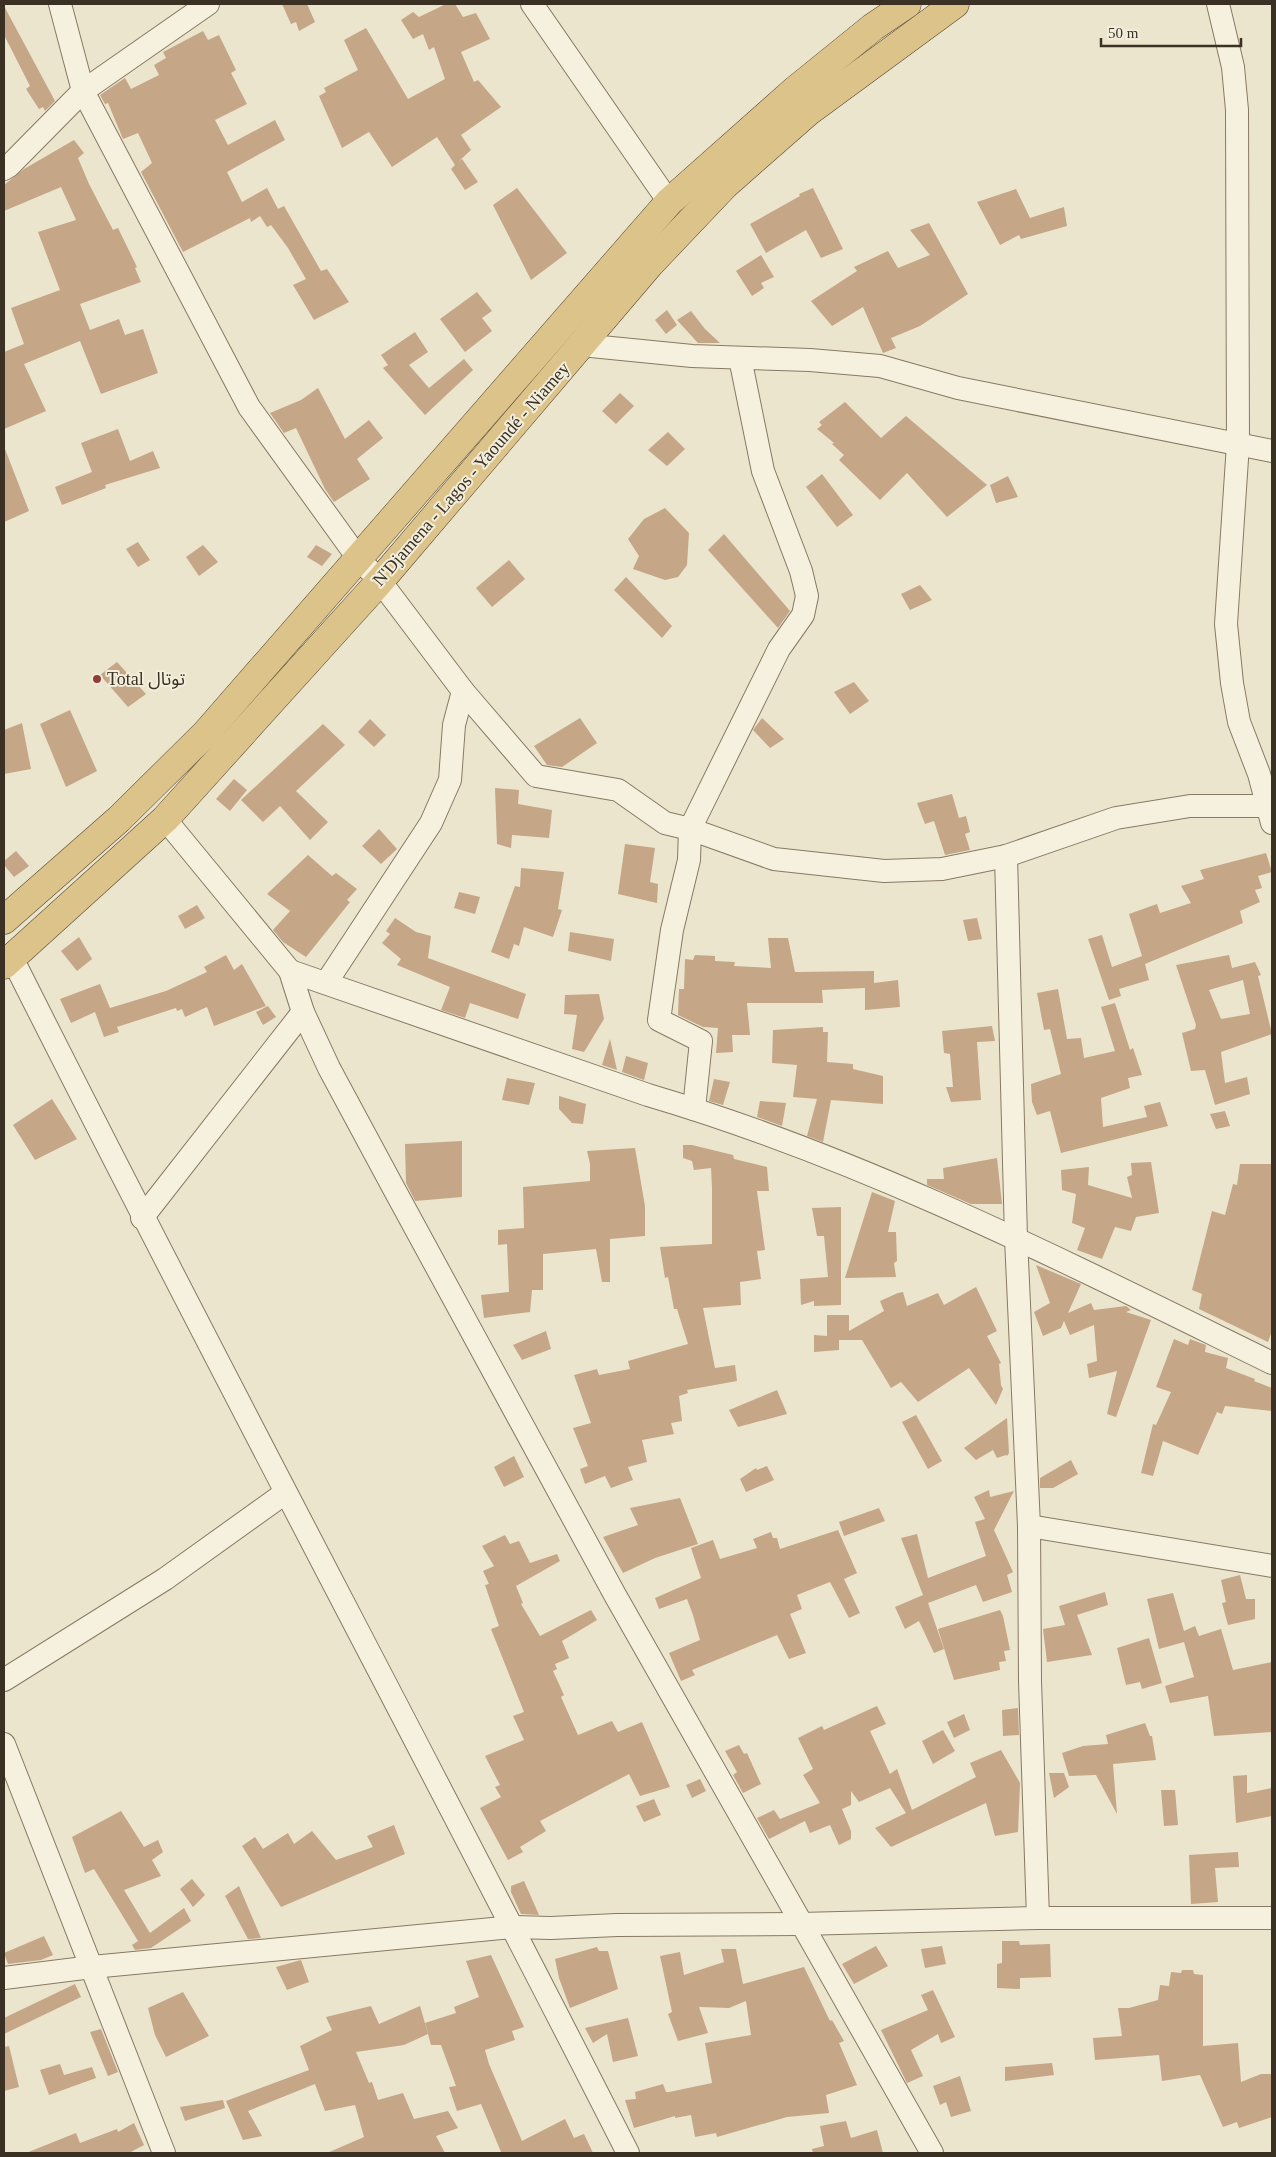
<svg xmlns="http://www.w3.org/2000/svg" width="1276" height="2157" font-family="'Times New Roman','Noto Sans Arabic',serif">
	<rect width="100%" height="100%" fill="#ebe5cd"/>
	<!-- building -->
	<g fill="#c5a687" fill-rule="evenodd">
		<path d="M282,4H307L315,22L299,31L296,22L291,24Z"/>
		<path d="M446,4H455L463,17L476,13L490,39L461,52L474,82L478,80L501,107L461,135L471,150L458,162L462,159L478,182L465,190L451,169L455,165L437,137L392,167L369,132L342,148L319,96L326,92L324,88L358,70L344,40L366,28L408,99L445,79L434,47L429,50L423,34L413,39L401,20L413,12L419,17Z"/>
		<path d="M4,6L55,101L45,111L43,107L39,109L26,89L30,86L4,35Z"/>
		<path d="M203,31L208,40L219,35L236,70L231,73L247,104L215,120L228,145L275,120L285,140L227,172L242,202L267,188L278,209L284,206L321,271L327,269L349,302L314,320L293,285L306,279L288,248L271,225L267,227L260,216L251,222L250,218L183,252L141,172L152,163L138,133L123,139L108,103L105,104L100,95L125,78L131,89L159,75L154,65L166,58L163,52Z"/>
		<path d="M74,140L84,153L78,158L89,184L113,230L118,228L137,267L135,268L141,282L80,304L90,330L119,319L125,335L143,329L158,373L101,394L80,341L24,364L46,411L4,429V352L24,344L11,308L60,290L38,232L76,220L61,187L4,211V185L24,169Z"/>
		<path d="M517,188L567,253L531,280L493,205Z"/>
		<path d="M813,188L843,249L821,258L806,230L766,253L750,224L800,196L799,194Z"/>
		<path d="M1016,189L1030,218L1064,207L1067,226L1021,239L1019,235L1000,245L977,202Z"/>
		<path d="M929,223L968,294L920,326L891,338L896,348L883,353L863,307L832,326L811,301L857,271L854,267L888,251L898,268L930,255L910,230Z"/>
		<path d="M761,255L774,277L761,283L764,288L752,296L736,271Z"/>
		<path d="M477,292L492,311L482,318L492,331L465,352L440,319Z"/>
		<path d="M667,310L677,325L666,334L655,320Z"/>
		<path d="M691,311L705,329L720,343H698L677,320Z"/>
		<path d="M415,332L428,352L409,365L429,388L464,359L473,370L425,415L383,368L388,365L381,355Z"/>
		<path d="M318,388L345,439L369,420L383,438L357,459L370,479L334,502L325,489L296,428L284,433L270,413L301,400Z"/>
		<path d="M620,393L634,406L616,424L602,411Z"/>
		<path d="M845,402L881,438L906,416L987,485L947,517L907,473L880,500L839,460L844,455L832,444L834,443L817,429L822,425L819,422Z"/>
		<path d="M118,429L130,461L153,451L160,468L105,485L106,488L62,505L55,487L92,472L81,443Z"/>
		<path d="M668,432L685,449L667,466L648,450Z"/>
		<path d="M5,449L29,511L4,522V450Z"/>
		<path d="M822,474L853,515L837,527L806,487Z"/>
		<path d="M1008,476L1018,497L996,503L990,485Z"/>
		<path d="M665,508L689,533L687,565L678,577L665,580L633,569L639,556L628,539L644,519Z"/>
		<path d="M724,534L790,611L778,628L708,550Z"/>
		<path d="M138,542L150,560L138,567L126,549Z"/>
		<path d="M203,545L218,562L199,576L186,557Z"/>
		<path d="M316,545L332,554L322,566L307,557Z"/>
		<path d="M509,560L525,579L492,607L476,588Z"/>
		<path d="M626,577L672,626L662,638L614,590Z"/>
		<path d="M920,585L932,600L910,610L901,594Z"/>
		<path d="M117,662L146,694L128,707L100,675Z"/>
		<path d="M854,682L869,701L850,714L834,692Z"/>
		<path d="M70,710L97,771L66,787L40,724Z"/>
		<path d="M580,718L597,743L562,767L547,765L534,746Z"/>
		<path d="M762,718L784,739L770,748L753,730Z"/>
		<path d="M370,719L386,735L374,747L358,732Z"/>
		<path d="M22,723L31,769L4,774V730Z"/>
		<path d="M323,724L345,745L296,791L328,822L310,840L280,806L263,822L241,800Z"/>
		<path d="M234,779L247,790L230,811L216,799Z"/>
		<path d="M495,788L519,790L518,804L552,810L549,838L512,835L511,848L497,844Z"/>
		<path d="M952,794L959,818L966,816L970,832L965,834L970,850L945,855L934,821L925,824L917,803Z"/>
		<path d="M379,829L397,849L381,864L362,846Z"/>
		<path d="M625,844L655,848L650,882L658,884L657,903L618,894Z"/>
		<path d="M16,851L29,866L14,877L4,865V861Z"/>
		<path d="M1266,853L1272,872L1258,876L1262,888L1255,890L1260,902L1240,911L1243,923L1145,964L1149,980L1119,989L1121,996L1109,1000L1088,939L1102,935L1112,967L1142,956L1129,914L1157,904L1160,913L1191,903L1181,886L1204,879L1200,870Z"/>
		<path d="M308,855L332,876L336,873L357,889L347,900L350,902L306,957L283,942L273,930L290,911L267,894Z"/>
		<path d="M521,868L564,872L558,909L562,910L553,937L524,927L519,946L514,944L509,959L491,952L515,886L520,887Z"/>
		<path d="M459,892L480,897L475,914L454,908Z"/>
		<path d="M197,905L205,918L185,929L178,916Z"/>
		<path d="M395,918L416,932L431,936L428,958L526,994L518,1019L470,1003L465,1018L441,1010L450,987L397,965L401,959L382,943L390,934L386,931Z"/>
		<path d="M977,918L982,939L968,941L963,920Z"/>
		<path d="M570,932L614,939L611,961L568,951Z"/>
		<path d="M79,937L92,959L77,971L61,951Z"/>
		<path d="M768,938H788L795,972L874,971V983L898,980L900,1007L865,1010V988L822,990L823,1003H747L750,1035H732L733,1052L716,1053L718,1028L703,1027L678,1015L679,989H684L685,959L693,960L695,955L715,956V961L735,962L734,966L771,968Z"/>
		<path d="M226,955L234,970L242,964L266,1006L214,1026L207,1007L185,1017L182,1009L177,1011L176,1008L117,1027L119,1032L104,1037L95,1012L71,1023L60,999L100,984L110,1008L166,991L207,972L204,967Z"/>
		<path d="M1229,955L1232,968L1255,962L1261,975L1258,976L1272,1034L1221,1052L1225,1083L1247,1077L1250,1094L1215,1105L1205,1070L1191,1071L1182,1033L1195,1029L1196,1025L1176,965ZM1243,980L1250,1014L1221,1019L1209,990Z"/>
		<path d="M1058,989L1067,1039L1081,1038L1084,1058L1115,1051L1101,1007L1115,1003L1130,1050L1133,1048L1142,1075L1128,1078L1130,1088L1101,1098L1103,1127L1147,1117L1144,1106L1160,1102L1168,1126L1061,1153L1050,1111L1037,1115L1032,1102L1031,1084L1061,1074L1050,1029L1044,1030L1037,993Z"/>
		<path d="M599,994L604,1019L584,1052L572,1049L577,1015L564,1014L565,995Z"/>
		<path d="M268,1006L276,1017L263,1025L256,1012Z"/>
		<path d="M992,1026L995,1041L977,1042L981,1100L951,1102L946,1087H953L950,1054L944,1053L942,1031Z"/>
		<path d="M823,1027V1032H828L827,1062L853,1064V1069L883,1076V1104L831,1100L823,1142L807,1136L817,1099L793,1097L797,1065L772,1063L773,1030Z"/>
		<path d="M610,1039L617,1070L602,1065Z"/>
		<path d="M626,1056L648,1063L644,1080L622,1072Z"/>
		<path d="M507,1078L535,1083L529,1105L502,1100Z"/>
		<path d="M714,1079L730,1082L723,1105L709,1101Z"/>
		<path d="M559,1096L586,1104L583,1124L572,1123L559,1109Z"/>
		<path d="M52,1099L77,1139L35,1160L13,1125Z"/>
		<path d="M760,1101L786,1103L782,1126L757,1117Z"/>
		<path d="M1225,1111L1230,1126L1216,1129L1210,1114Z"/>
		<path d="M462,1141V1197L415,1201L406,1183L405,1144Z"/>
		<path d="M683,1145H692L733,1155L734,1159L767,1167L769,1191H757L765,1250L757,1251L761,1279L740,1282L741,1305L703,1308L715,1368L735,1365L737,1381L687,1390L688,1393L679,1396L682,1421L671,1423L674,1434L642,1440L647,1462L628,1467L633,1480L611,1488L605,1476L585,1484L580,1469L588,1466L573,1428L591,1423L574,1375L597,1369L599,1375L630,1369L628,1361L688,1344L677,1309H674L668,1277L665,1278L660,1247L712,1244V1188L711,1168L694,1170L692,1161L683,1158Z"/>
		<path d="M635,1148L645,1206V1236L610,1239V1282H602L596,1249L543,1254V1290H532L530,1312L484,1318L481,1295L509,1292L507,1244L498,1245V1230L524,1228L523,1187L590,1181V1164L587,1151Z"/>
		<path d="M997,1158L1002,1204H971L927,1185V1179H944L943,1168Z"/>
		<path d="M1151,1162L1159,1213L1136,1217L1131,1231L1115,1227L1102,1259L1077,1250L1085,1228L1072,1223L1076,1194L1062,1190L1061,1170L1089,1167L1088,1185L1132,1198L1127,1177L1132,1175L1131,1163Z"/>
		<path d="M1240,1164H1272V1331L1268,1342L1199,1309L1202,1294L1192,1290L1212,1211L1225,1215L1233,1184L1237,1185Z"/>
		<path d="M872,1192L895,1201L888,1232H896L897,1261L894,1263L896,1277L845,1278Z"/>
		<path d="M841,1207V1305L814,1306V1301L801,1305L800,1279L828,1277L824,1236H817L812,1208Z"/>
		<path d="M1036,1265L1081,1284L1068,1313L1091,1303L1094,1310L1126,1306L1131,1310L1126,1312L1151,1320L1116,1417L1107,1414L1117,1371L1089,1378L1087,1364L1097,1361L1094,1325L1070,1335L1064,1321L1061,1328L1043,1336L1034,1312L1050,1303Z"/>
		<path d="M976,1287L997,1331L987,1336L1001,1363L999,1364L1001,1385L1003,1389L996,1405L969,1368L918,1402L901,1382L891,1388L862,1340H839V1350L814,1352V1335L827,1336V1315H849V1331L884,1311L880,1301L898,1293L903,1292L907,1306L938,1293L944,1305Z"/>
		<path d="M546,1331L551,1349L522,1360L513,1345Z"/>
		<path d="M1174,1339L1188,1345L1190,1339L1206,1345L1205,1352L1228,1358L1226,1368L1255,1379L1254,1381L1272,1388V1411L1225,1406L1222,1414L1217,1412L1198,1455L1163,1441L1153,1476L1141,1473L1153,1424L1156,1425L1171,1392L1156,1387Z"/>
		<path d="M777,1390L787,1414L738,1427L729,1410Z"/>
		<path d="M916,1415L942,1461L928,1469L902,1422Z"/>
		<path d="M1007,1418L1009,1453L1007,1456L1006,1455L997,1458L993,1450L976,1460L964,1448Z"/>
		<path d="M514,1456L524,1477L504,1487L494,1467Z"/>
		<path d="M1071,1460L1078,1474L1053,1488H1040V1478Z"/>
		<path d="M767,1466L774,1480L746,1492L740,1479L756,1468L757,1470Z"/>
		<path d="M989,1490L990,1497L1014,1491L994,1530L1013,1572L1007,1575L1012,1592L983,1602L976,1585L928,1603L944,1649L934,1653L919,1621L905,1629L895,1607L923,1595L901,1538L917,1534L928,1578L986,1556L975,1522L985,1519L974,1497Z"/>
		<path d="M680,1498L698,1544L655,1558L623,1573L603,1537L638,1525L630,1508Z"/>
		<path d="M879,1508L885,1521L844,1536L839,1522Z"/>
		<path d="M838,1530L857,1573L844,1579L860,1613L849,1618L830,1582L797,1595L802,1609L790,1614L806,1653L789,1659L777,1635L692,1670L695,1675L681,1681L669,1653L700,1640L693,1615L687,1599L659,1609L655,1598L701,1578L691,1548L713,1540L720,1559L757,1548L753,1539L771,1532L773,1538H777L780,1549Z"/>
		<path d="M505,1535L510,1544L519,1541L530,1563L557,1554L560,1561L516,1586L523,1603L521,1604L540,1636L591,1610L597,1620L562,1641L569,1658L555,1664L557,1669L553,1671L564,1695L561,1697L578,1735L612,1721L618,1732L642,1722L670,1787L640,1796L629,1774L540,1821L546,1831L520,1847L523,1852L508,1860L480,1808L501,1797L495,1787L500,1785L485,1756L524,1740L513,1716L524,1712L491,1629L499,1626L485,1585L489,1584L483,1571L494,1566L482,1546Z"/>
		<path d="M1240,1575L1246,1599H1255V1619L1228,1625L1222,1603L1226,1602L1221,1580Z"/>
		<path d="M1105,1592L1108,1605L1077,1615L1092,1655L1047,1662L1043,1629L1065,1625L1059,1606Z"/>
		<path d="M1173,1593L1184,1631L1195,1626L1199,1636L1221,1629L1233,1670L1272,1662V1732L1214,1736L1208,1696L1170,1703L1165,1686L1194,1677L1184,1642L1159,1649L1147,1599Z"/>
		<path d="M1000,1610L1003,1616L1010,1650L1004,1651L1006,1661L999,1662L1000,1670L954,1680L938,1629Z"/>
		<path d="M1149,1638L1162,1683L1142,1689L1140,1682L1126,1685L1117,1648Z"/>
		<path d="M877,1706L886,1724L870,1731L890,1774L897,1769L912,1810L976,1777L970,1763L1001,1750L1020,1783L1018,1832L995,1836L986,1803L891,1847L875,1828L906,1813L890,1788L859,1802L851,1791V1805L842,1809L851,1831V1839L839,1845L830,1825L810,1833L805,1821L769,1839L757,1818L774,1810L780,1819L820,1803L803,1775L813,1769L798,1738L822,1726L824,1730Z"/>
		<path d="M1018,1708L1019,1735L1003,1736L1002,1710Z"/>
		<path d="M964,1714L970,1730L954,1738L947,1722Z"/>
		<path d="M1145,1723L1150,1736H1152L1156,1760L1113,1764L1117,1814L1096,1775L1069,1776L1062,1753L1083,1746L1108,1744L1106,1735Z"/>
		<path d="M943,1730L955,1751L933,1764L922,1741Z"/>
		<path d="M739,1745L744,1754L747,1753L761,1784L743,1793L733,1775L737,1772L725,1751Z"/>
		<path d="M1049,1773H1064L1069,1787L1054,1798Z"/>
		<path d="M1247,1775V1793L1272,1788V1816L1236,1823L1233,1776Z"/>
		<path d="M700,1779L706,1791L692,1798L686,1785Z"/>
		<path d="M1161,1790H1175L1178,1825L1164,1826Z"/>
		<path d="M654,1799L661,1815L644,1822L636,1806Z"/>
		<path d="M121,1811L144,1847L158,1840L163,1852L152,1860L161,1876L124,1890L150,1933L184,1908L191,1921L151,1948L135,1950L132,1945L138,1941L94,1869L85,1873L72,1837Z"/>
		<path d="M394,1825L405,1854L281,1907L242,1846L255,1837L263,1849L288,1833L294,1844L312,1831L336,1860L373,1847L367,1836Z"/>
		<path d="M1238,1852L1239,1867L1215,1868L1218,1902L1191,1904L1189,1855Z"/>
		<path d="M192,1879L205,1895L193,1907L180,1889Z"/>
		<path d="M524,1881L539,1915L521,1914L511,1892V1886Z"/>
		<path d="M239,1886L261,1938L248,1939L225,1896Z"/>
		<path d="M44,1936L53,1955L41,1960L8,1964L4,1953Z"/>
		<path d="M1002,1941H1019L1020,1945L1050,1944L1051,1977L1020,1978V1989L997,1988V1964L1002,1963Z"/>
		<path d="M876,1946L888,1966L854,1984L842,1964Z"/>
		<path d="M942,1946L946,1964L925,1968L921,1949Z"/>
		<path d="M597,1947L599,1951H608L618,1989L570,2008L559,1978L555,1959Z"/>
		<path d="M721,1949H736L743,1984L804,1967L830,2021L832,2020L844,2041L839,2043L857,2085L826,2095L829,2113L787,2117L717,2137L716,2133L695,2137L691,2115L675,2118V2116L634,2128L625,2100L636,2099L635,2092L663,2084L666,2092H669L712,2083L705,2043L751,2035L746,2001L729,2008L699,2007L708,2033L678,2041L668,2014L672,2012L660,1956L680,1952L684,1975L724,1962Z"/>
		<path d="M491,1955L524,2027L512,2031L515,2040L485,2050L489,2064L522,2141L565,2119L574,2138L584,2134L593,2153H499L501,2152L481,2104L457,2111L449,2087L456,2086L441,2045H431L425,2023L456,2013L454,2007L479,1997L466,1961Z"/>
		<path d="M301,1960L309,1982L287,1990L276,1967Z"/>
		<path d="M1182,1970H1193L1194,1974L1203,1975V2046L1238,2043L1241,2082L1261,2074H1272V2117L1239,2128L1237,2122L1223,2127L1200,2075L1162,2081L1159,2055L1095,2060L1093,2038L1122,2036L1118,2008H1129L1158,2000L1160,1985L1169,1986L1171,1972L1181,1973Z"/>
		<path d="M75,1984L81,1997L4,2034V2018Z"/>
		<path d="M933,1990L955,2037L941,2043L938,2034L911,2050L923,2076L907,2083L881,2030L928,2010L921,1995Z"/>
		<path d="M183,1992L209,2036L166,2057L155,2035L148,2008Z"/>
		<path d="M371,2006L379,2024L420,2006L428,2034L404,2045L356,2052L369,2083L372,2082L378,2100L403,2093L414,2119L448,2111L458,2128L436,2136L445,2153H327L364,2137L355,2105L325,2111L315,2084L248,2111L262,2136L243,2140L226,2101L309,2070L300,2046L332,2030L326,2017Z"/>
		<path d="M628,2018L638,2056L613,2062L607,2034L593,2043L585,2028Z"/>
		<path d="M101,2029L118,2072L108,2076L90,2032Z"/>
		<path d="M9,2046L19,2087L4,2091V2047Z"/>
		<path d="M1052,2063L1054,2075L1005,2081V2067Z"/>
		<path d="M60,2064L64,2075L92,2067L96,2078L49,2095L40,2070Z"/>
		<path d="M960,2076L971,2111L951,2117L946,2102L940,2105L933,2086Z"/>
		<path d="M223,2100L225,2108L185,2121L180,2107Z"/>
		<path d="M846,2121L851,2138L877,2130L883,2153H813L812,2149L824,2146L820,2126Z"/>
		<path d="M134,2123L144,2145L129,2153H26L76,2133L80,2143L117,2129L118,2132Z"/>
	</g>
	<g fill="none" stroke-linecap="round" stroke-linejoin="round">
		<defs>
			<g id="minor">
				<path d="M60,4L83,91L249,407L358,558L380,581L463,691L536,776L618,790L665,823L690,829L774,859L884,871L942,869L1006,856L1116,818L1190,806H1268"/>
				<path d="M532,4L669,202"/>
				<path d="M1218,4L1233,67L1237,110L1238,444L1226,624L1232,683L1239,722L1259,774L1272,823"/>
				<path d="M4,169L9,166L83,91L208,4"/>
				<path d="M581,345L692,356L810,360L880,366L958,388L1272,451"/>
				<path d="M165,819L290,971L303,1012L329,1068L393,1187L615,1595L932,2153"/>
				<path d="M1006,856L1016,1238L1029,1526L1030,1681L1038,1918"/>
				<path d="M12,958C213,1359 425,1754 628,2153"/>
				<path d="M290,971L648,1095C865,1159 1070,1264 1272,1363"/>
				<path d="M326,983L431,823L450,780L454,725L463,691"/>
				<path d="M694,1109L701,1041L659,1020L672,930L689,860L690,829L779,649L803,615L807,596L801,571L763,471L740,358"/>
				<path d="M142,1218L303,1012"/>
				<path d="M1029,1526L1272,1566"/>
				<path d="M4,1680L165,1579L285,1493"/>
				<path d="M4,1744L164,2153"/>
				<path d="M4,1978L92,1967L513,1927L551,1928L617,1925L800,1924L1038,1918H1272"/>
			</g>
			<g id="trunk">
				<path d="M4,920L119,819L206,733L669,202L794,91L873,27L907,4"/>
				<path d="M4,965L165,819L380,581L650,264L725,185L808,112L955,4"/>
			</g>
		</defs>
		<!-- minor casing -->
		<use href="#minor" stroke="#877962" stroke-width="24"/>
		<!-- trunk casing -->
		<use href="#trunk" stroke="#564735" stroke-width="29"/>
		<!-- minor -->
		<use href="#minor" stroke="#f6f1df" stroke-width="22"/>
		<!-- trunk -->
		<use href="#trunk" stroke="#dcc389" stroke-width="28"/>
	</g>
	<!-- markers -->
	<circle fill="#903e38" stroke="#f3eedc" stroke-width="2" cx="97" cy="679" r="5"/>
	<g text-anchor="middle" stroke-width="4" stroke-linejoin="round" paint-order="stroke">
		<!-- street labels -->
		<g font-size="18" fill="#3a3023" stroke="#f3eedc">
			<text transform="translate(471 474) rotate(-49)" y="6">N'Djamena - Lagos - Yaoundé - Niamey</text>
		</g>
		<!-- poi labels -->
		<g font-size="18" fill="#3a3023" stroke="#f3eedc" text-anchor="start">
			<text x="107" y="685">Total توتال</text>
		</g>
	</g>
	<!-- border -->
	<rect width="1276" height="2157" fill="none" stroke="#3a3023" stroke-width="10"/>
	<!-- scale -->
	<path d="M1101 38v8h140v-8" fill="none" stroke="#3a3023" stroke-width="2.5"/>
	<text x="1108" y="38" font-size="15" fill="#3a3023" stroke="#f3eedc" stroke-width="4" paint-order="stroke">50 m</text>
</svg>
